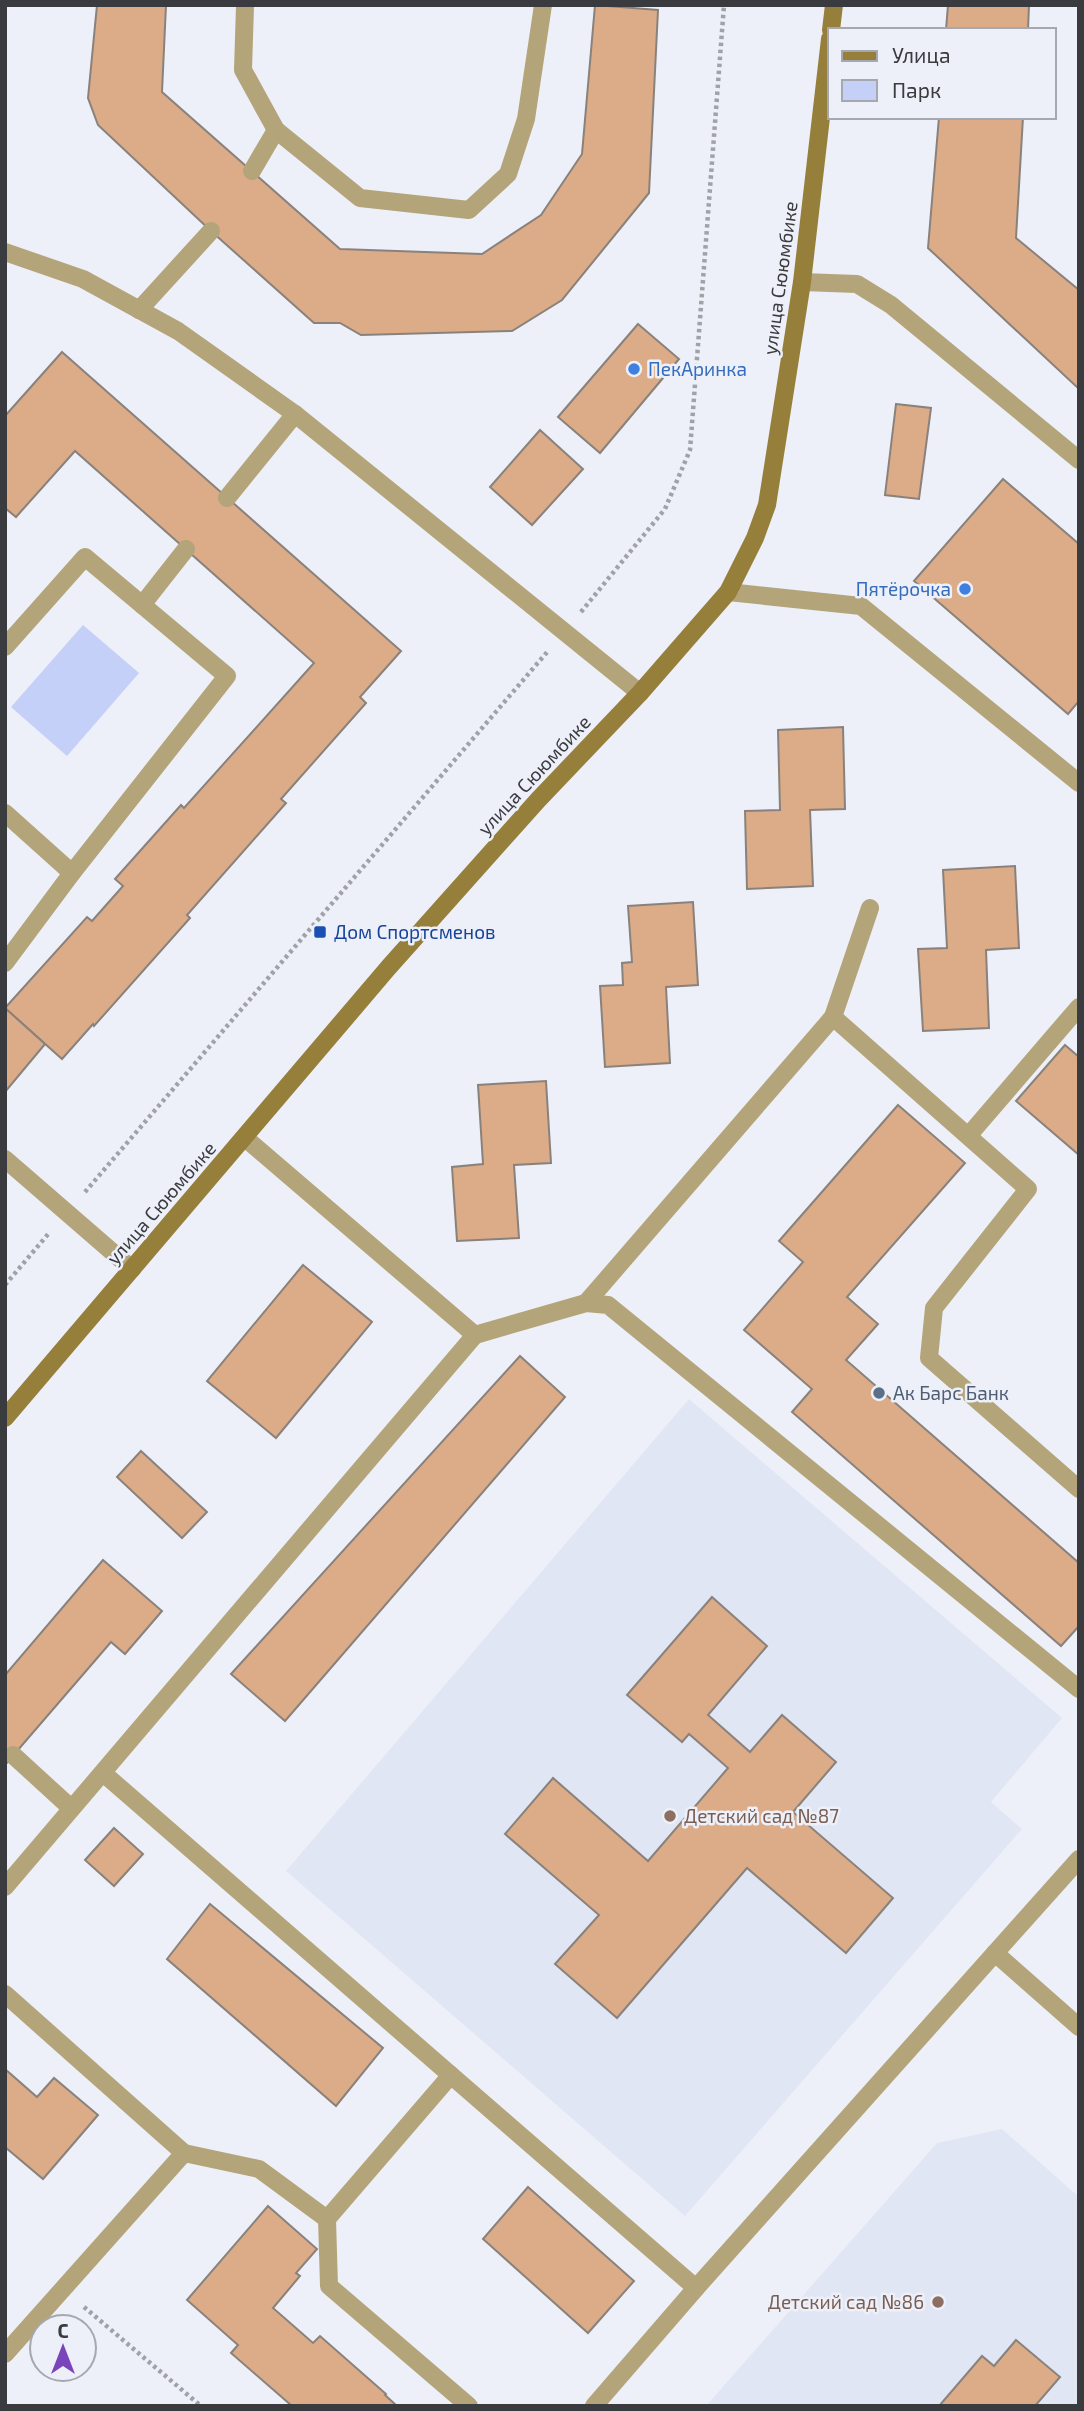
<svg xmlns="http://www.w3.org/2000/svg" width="1084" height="2411" font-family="'Exo 2',sans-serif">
	<rect width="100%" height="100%" fill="#edf0f8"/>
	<!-- built -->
	<g fill="#e1e6f5">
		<path d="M689,1399L1062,1718L991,1802L1022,1829L685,2216L286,1871Z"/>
		<path d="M1002,2129L1079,2197V2406H706L937,2143Z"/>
	</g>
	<!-- green -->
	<path fill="#c5d0f8" d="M83,625L139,673L67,756L11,707Z"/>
	<!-- building -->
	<g fill="#dcab87" stroke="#89827c" stroke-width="2">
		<path d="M97,5H166L162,92L340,249L482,254L541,215L582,154L595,5L658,10L649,193L562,300L512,331L361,335L340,323H314L211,231L98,125L88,98Z"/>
		<path d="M948,5H1029L1028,30H946Z"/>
		<path d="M939,117H1023L1016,238L1079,290V389L928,248Z"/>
		<path d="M638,324L679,359L600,453L558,417Z"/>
		<path d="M62,352L401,651L360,697L366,703L281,799L286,803L187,915L190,918L94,1026L93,1024L62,1059L5,1008L87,917L92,921L123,886L115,879L181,805L184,808L314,663L75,451L16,517L5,508V416Z"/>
		<path d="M896,404L931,408L919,499L885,495Z"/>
		<path d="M540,430L583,469L532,525L490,487Z"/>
		<path d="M1003,479L1079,544V701L1068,714L914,581Z"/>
		<path d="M843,727L845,809L810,810L813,886L747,889L745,811L780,810L778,730Z"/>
		<path d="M1015,866L1019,948L986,950L989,1028L923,1031L918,949L947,948L943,870Z"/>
		<path d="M693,902L698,985L666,987L670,1063L605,1067L600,986L623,985L622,963L632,962L628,906Z"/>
		<path d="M5,1008L45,1044L5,1092Z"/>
		<path d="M1065,1045L1079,1057V1155L1016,1101Z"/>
		<path d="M546,1081L551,1163L514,1165L519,1238L457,1241L452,1167L483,1164L478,1085Z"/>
		<path d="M898,1105L965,1163L847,1297L878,1324L846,1360L1079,1563V1626L1061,1646L792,1412L812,1389L744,1330L803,1262L779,1241Z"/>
		<path d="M303,1265L372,1322L276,1438L207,1381Z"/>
		<path d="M520,1356L565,1397L285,1721L231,1674Z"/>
		<path d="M141,1451L207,1512L182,1538L117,1477Z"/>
		<path d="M103,1560L162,1611L125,1654L111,1642L5,1765V1675Z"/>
		<path d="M712,1597L767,1646L708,1715L750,1752L782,1715L836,1762L793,1812L893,1898L846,1953L747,1868L617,2018L555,1964L599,1915L505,1834L553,1778L648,1861L728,1768L689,1734L682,1742L627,1695Z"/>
		<path d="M114,1828L143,1854L114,1886L85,1860Z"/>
		<path d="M210,1904L383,2048L336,2106L167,1959Z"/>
		<path d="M5,2069L37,2097L54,2078L98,2115L43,2179L5,2147Z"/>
		<path d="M528,2187L634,2281L588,2333L483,2239Z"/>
		<path d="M268,2206L317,2249L296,2273L300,2276L273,2308L313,2343L320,2336L386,2394L385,2395L397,2406H292L231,2353L238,2345L187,2300Z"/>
		<path d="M1016,2340L1060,2377L1035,2406H939L982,2356L994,2366Z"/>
	</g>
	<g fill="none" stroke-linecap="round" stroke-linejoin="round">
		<!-- path -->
		<g stroke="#a0a2a8" stroke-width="4.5" stroke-dasharray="3.5 3.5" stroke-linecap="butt">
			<path d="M581,612L665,509L690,450L724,5"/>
			<path d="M85,1192L548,651"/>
			<path d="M5,1285L49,1233"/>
			<path d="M84,2307L201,2406"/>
		</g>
		<!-- lane -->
		<g stroke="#b4a47a" stroke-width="18">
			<path d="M245,6L243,70L276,130L360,198L469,210L508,174L526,119L543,5"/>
			<path d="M252,171L276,130"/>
			<path d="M802,282L857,284L891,305L1079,460"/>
			<path d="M139,310L211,231"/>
			<path d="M227,498L295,414"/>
			<path d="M728,592L861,606L1079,783"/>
			<path d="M142,605L186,549"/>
			<path d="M5,647L85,557L227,676L72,873L5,963"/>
			<path d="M5,813L72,873"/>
			<path d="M833,1017L870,908"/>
			<path d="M969,1135L1079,1007"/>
			<path d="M245,1138L475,1335L586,1303L608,1305L1079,1689"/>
			<path d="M5,1159L132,1269"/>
			<path d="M586,1303L833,1017L1028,1189L934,1308L929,1358L1079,1489"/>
			<path d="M13,1755L71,1808"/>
			<path d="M103,1773L696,2288L594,2406"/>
			<path d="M5,1887L475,1335"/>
			<path d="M995,1953L1079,2027"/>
			<path d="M5,1994L184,2153L5,2354"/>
			<path d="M451,2075L327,2219L329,2286L469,2406"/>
			<path d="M184,2153L259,2169L327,2219"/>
			<path d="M696,2288L1079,1859"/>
		</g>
		<!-- street -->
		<path stroke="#b4a47a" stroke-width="18" d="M5,252L83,279L178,331L295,414L640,693"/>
		<!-- secondary -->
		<g stroke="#967f3b" stroke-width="18">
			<path d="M831,30L834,5"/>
			<path d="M5,1418L388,968L538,800L640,693L728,592L755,538L767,505L802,282L830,39"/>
		</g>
	</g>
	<!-- markers -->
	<g fill="#3f7fe0" stroke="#edf0f8" stroke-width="2.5">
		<circle cx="634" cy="369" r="7"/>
		<circle cx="965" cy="589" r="7"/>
	</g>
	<rect fill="#1a4fb4" stroke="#edf0f8" stroke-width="2.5" x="313" y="925" width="14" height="14" rx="3.5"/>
	<circle fill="#5c6f8a" stroke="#edf0f8" stroke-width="2.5" cx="879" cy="1393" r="7"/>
	<g fill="#8d6e63" stroke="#edf0f8" stroke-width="2.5">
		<circle cx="670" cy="1816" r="7"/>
		<circle cx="938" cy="2302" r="7"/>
	</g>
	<g text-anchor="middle" stroke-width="5" stroke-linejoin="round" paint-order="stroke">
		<!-- street labels -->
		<g font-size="19" fill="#3a3b3e" stroke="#edf0f8">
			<text transform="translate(780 278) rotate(-82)" y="7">улица Сююмбике</text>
			<text transform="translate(534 775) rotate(-47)" y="7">улица Сююмбике</text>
			<text transform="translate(161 1203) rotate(-49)" y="7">улица Сююмбике</text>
		</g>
		<!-- shop labels -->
		<g font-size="19" fill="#366cbe" stroke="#edf0f8" text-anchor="start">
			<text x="648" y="376">ПекАринка</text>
			<text x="951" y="596" text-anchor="end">Пятёрочка</text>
		</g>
		<!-- transit labels -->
		<g font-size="19" fill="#164399" stroke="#edf0f8" text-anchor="start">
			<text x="334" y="939">Дом Спортсменов</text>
		</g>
		<!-- service labels -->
		<g font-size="19" fill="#4e5e75" stroke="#edf0f8" text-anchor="start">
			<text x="893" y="1400">Ак Барс Банк</text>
		</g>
		<!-- education labels -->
		<g font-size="19" fill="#785e54" stroke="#edf0f8" text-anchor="start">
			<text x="684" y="1823">Детский сад №87</text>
			<text x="924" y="2309" text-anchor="end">Детский сад №86</text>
		</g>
	</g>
	<!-- border -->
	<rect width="1084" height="2411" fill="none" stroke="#3a3b3e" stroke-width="14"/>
	<!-- legend -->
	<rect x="828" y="28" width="228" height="91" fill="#edf0f8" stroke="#a5a8ae" stroke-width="2"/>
	<rect x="842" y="51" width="35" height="10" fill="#967f3b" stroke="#a5a8ae" stroke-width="2"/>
	<text x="892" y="63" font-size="21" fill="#3a3b3e">Улица</text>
	<rect x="842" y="80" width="35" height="21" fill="#c5d0f8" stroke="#a5a8ae" stroke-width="2"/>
	<text x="892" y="98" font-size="21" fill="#3a3b3e">Парк</text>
	<!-- north arrow -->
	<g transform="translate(63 2348)"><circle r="33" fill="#edf0f8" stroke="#a5a8ae" stroke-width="2"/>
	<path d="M0-5L12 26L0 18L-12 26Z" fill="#7a44bb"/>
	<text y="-10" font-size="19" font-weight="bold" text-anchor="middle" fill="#3a3b3e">С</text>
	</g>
</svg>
